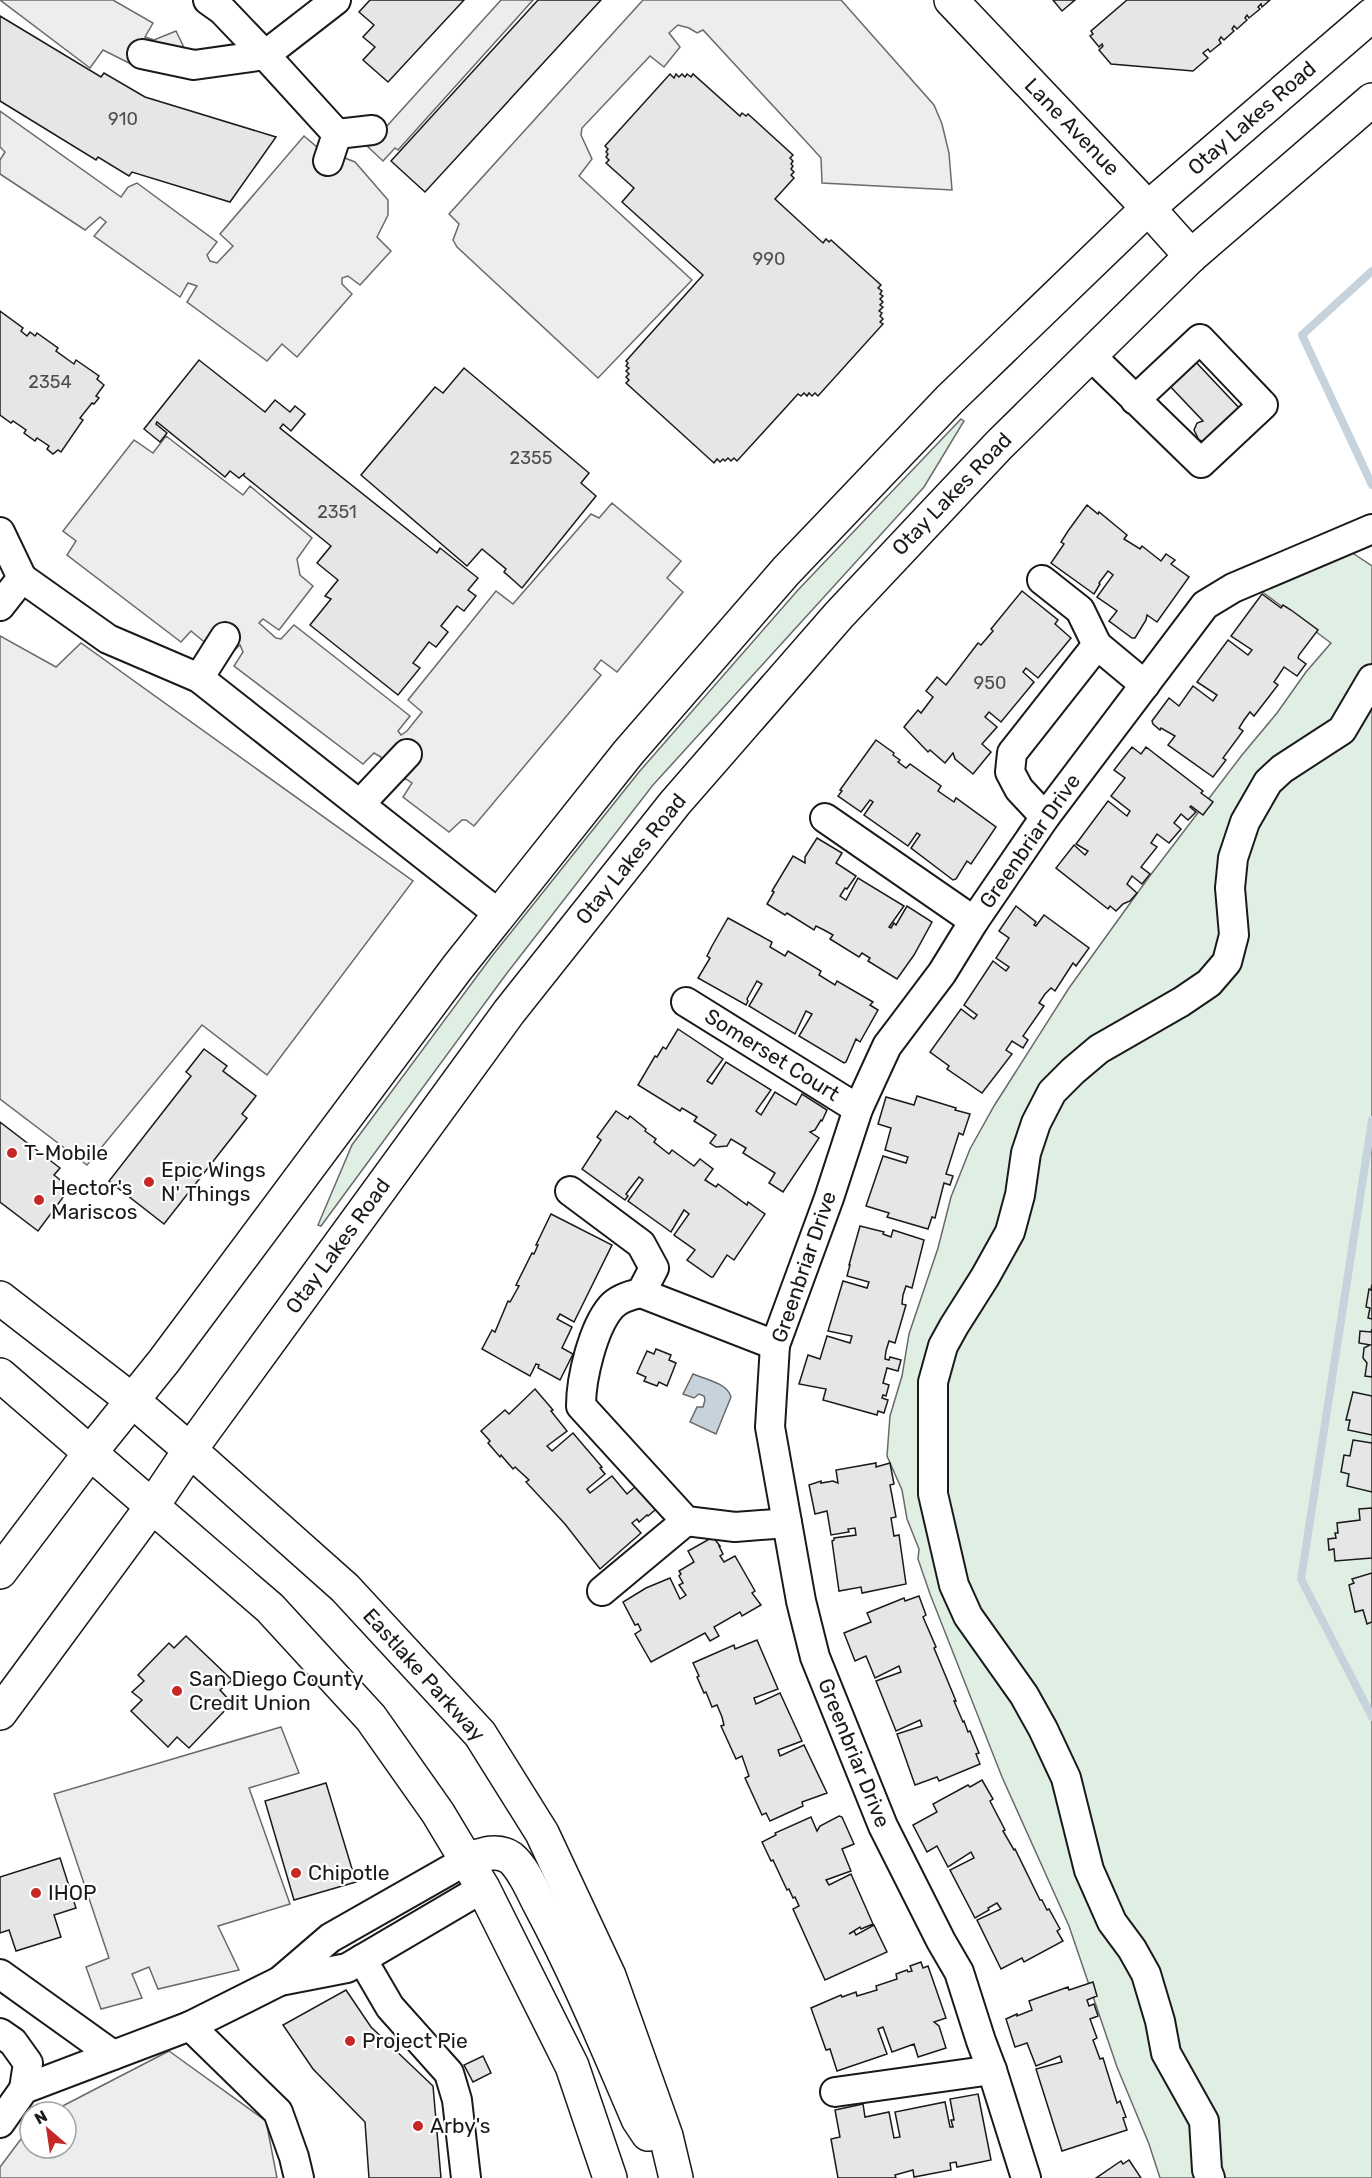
<svg xmlns="http://www.w3.org/2000/svg" width="1372" height="2178" font-family="Rubik,sans-serif">
	<rect width="100%" height="100%" fill="#fff"/>
	<!-- green -->
	<g fill="#e0efe3" stroke="#6a6a6a" stroke-width="1.5">
		<path d="M961,419L964,421L924,487L653,785L507,973L321,1226L318,1225L352,1145L492,956L639,772L798,590Z"/>
		<path d="M1351,552L1372,566V2178H1160L1149,2144L1117,2067L1069,1926L1002,1777L930,1594L918,1559L919,1549L907,1519L902,1490L887,1456L890,1416L902,1376L909,1334L938,1248L951,1197L970,1149L994,1106L1069,988L1149,877L1242,755L1277,713L1306,672L1331,643L1261,591Z"/>
	</g>
	<!-- parking -->
	<g fill="#ededed" stroke="#6a6a6a" stroke-width="1.5">
		<path d="M0,0H113L153,23L145,37L154,40L176,31L189,58L154,69L137,67L103,50L90,68Z"/>
		<path d="M501,0H533L398,150L395,148L383,161L368,147Z"/>
		<path d="M643,0H841L934,105L942,124L949,153L952,190L822,183L821,158L812,148L703,30L697,33L689,28L678,25L669,33L680,47L664,67L650,56L582,128L581,135L592,159L579,176L692,280L598,378L457,247L453,240L459,224L449,214Z"/>
		<path d="M0,111L121,197L128,187L137,183L217,242L207,255L210,261L217,263L233,246L220,234L304,136L317,147L355,162L388,200V215L377,237L391,251L360,285L348,276L342,278V284L352,294L297,357L282,344L267,361L187,302L197,286L188,283L180,297L94,236L106,222L100,217L85,230L0,174V160L5,152L0,147Z"/>
		<path d="M166,436L243,495L250,486L312,538L297,559L300,575L313,586L279,630L263,619L259,623L276,638L281,639L294,625L410,716L398,731L401,735L407,731L422,712L408,700L496,591L513,604L591,514L599,518L612,503L681,561L667,578L683,592L617,672L601,660L594,669L601,675L474,826L466,820H462L449,832L403,797L412,783L406,779L402,780L381,761V757L374,753L363,764L234,666L243,652L240,645L225,659L191,631L181,642L67,555L76,541L63,531L134,440L153,453Z"/>
		<path d="M0,636L56,667L81,643L413,881L267,1075L202,1025L87,1165L0,1099Z"/>
		<path d="M281,1727L299,1773L249,1788L290,1904L218,1926L239,1970L158,1989L149,1967L132,1974L142,1998L101,2009L86,1967L109,1958L54,1794Z"/>
		<path d="M169,2051L266,2121L277,2178H0V2167L30,2127V2148H66V2112H51Z"/>
	</g>
	<!-- water -->
	<path fill="#c6d2dc" stroke="#6a6a6a" stroke-width="1.5" d="M693,1374C705,1379 727,1383 731,1397L716,1434L690,1422L697,1407H703L705,1400L704,1396L699,1394L694,1398L683,1394Z"/>
	<g fill="none" stroke-linecap="round" stroke-linejoin="round">
		<!-- stream -->
		<g stroke="#c6d2dc" stroke-width="8">
			<path d="M1372,271L1302,335L1372,485"/>
			<path d="M1372,1120L1301,1579L1372,1717"/>
		</g>
	</g>
	<!-- building -->
	<g fill="#e6e6e6" stroke="#1a1a1a" stroke-width="1.5">
		<path d="M370,0H464L388,82L363,60L375,47L363,37L374,25L359,12Z"/>
		<path d="M538,0H601L425,192L391,161Z"/>
		<path d="M1053,0H1075L1062,11Z"/>
		<path d="M1127,0H1270L1262,7L1261,4L1258,7L1260,9L1249,18L1247,15L1245,18L1247,20L1237,29L1234,26L1232,29L1234,31L1224,40L1221,37L1219,40L1221,43L1210,52L1208,49L1203,53L1208,58L1193,71L1111,64L1099,50L1103,46L1102,44L1099,47L1090,36L1093,34L1091,31Z"/>
		<path d="M0,16L101,77L104,73L145,97L276,137L230,202L132,172L129,176L98,157L96,160L0,101Z"/>
		<path d="M670,74L674,78L676,74L679,77L682,74L685,77L687,74L691,77L693,74L740,116L742,113L746,116L748,114L793,155L790,158L793,161L791,164L793,166L791,169L794,172L791,175L794,178L775,199L823,243L826,239L829,242L831,240L881,285L878,288L882,291L880,294L883,296L880,299L883,302L880,305L883,307L879,311L882,313L880,316L883,319L880,322L883,324L818,396L815,393L812,396L809,393L807,396L804,393L801,396L798,394L737,461L734,458L731,461L728,458L725,461L723,459L720,462L717,459L714,463L626,383L629,380L626,377L629,374L626,371L629,368L626,366L628,363L626,361L703,275L622,202L634,188L606,163L609,160L606,157L608,154L606,152L608,149L605,146Z"/>
		<path d="M0,311L23,328L21,331L27,336L30,332L35,336L37,333L58,348L56,351L74,364L76,360L99,376L97,379L104,385L96,396L99,398L94,404L92,403L80,418L83,420L61,452L58,450L53,454L47,449L49,446L37,438L35,441L24,433L26,430L13,421L11,423L0,415Z"/>
		<path d="M1192,358L1243,412L1205,442L1199,440L1194,430L1197,423L1203,421L1166,382Z"/>
		<path d="M199,360L265,412L275,400L290,412L295,406L305,414L291,431L283,424L280,428L437,553L440,548L478,578L468,590L476,596L464,611L457,606L441,626L448,632L436,647L429,642L413,663L420,668L398,695L310,625L331,599L325,596L338,580L317,563L331,546L243,475L245,473L239,478L230,471L225,477L157,422L156,424L167,433L160,442L144,429Z"/>
		<path d="M464,368L589,473L581,483L596,496L522,588L504,572L506,569L482,549L467,566L361,475L435,387L443,393Z"/>
		<path d="M1087,505L1098,514L1099,512L1127,535L1124,539L1140,549L1142,546L1161,561L1166,554L1175,560L1171,564L1189,577L1157,622L1147,615L1146,620L1135,638H1132L1109,621L1117,611L1097,597L1113,575L1108,571L1099,583L1100,584L1094,594L1051,563L1064,544L1061,542L1068,531Z"/>
		<path d="M1022,591L1058,620L1055,624L1071,638L1038,678L1026,668L1023,672L1034,682L1001,722L989,712L985,717L997,727L982,744L991,752L973,774L955,759L953,753L945,763L930,750L928,752L904,727L918,710L921,713L933,697L926,691L937,677L946,685L978,643L981,645L993,631L991,629Z"/>
		<path d="M1262,594L1281,608L1283,605L1291,610L1318,630L1299,655L1298,658L1306,664L1297,676L1284,667L1274,682L1278,685L1254,716L1250,712L1244,720L1239,728L1243,731L1223,758L1226,760L1213,777L1168,745L1175,736L1161,728L1160,730L1153,724L1152,721L1169,698L1179,706L1193,686L1213,701L1217,695L1197,682L1228,640L1248,655L1252,650L1231,636Z"/>
		<path d="M876,740L894,753L893,755L900,760L898,762L906,768L910,764L941,786L938,791L954,802L956,798L996,827L971,864L967,861L956,879L953,880L911,848L920,835L917,833L908,846L864,815L873,802L870,800L861,812L838,796L842,791L840,790Z"/>
		<path d="M1132,747L1141,754L1146,747L1203,791L1201,793L1213,802L1203,815L1191,806L1190,807L1196,812L1188,820L1181,814L1174,823L1181,829L1169,843L1157,834L1151,843L1157,847L1141,867L1150,874L1142,884L1132,876L1127,884L1137,893L1130,901L1123,904L1116,911L1110,906L1108,909L1056,868L1074,845L1085,855L1088,851L1076,844L1108,801L1127,816L1130,811L1111,796L1125,778L1114,770Z"/>
		<path d="M817,838L842,853L836,863L856,876L847,889L845,888L840,896L846,900L858,878L904,906L889,927L891,928L894,923L896,925L907,906L932,922L914,955L897,979L868,961L870,958L862,953L859,957L830,939L833,935L824,930L816,926L814,930L787,913L785,915L767,904L774,892L772,891L793,856L805,863V857Z"/>
		<path d="M1016,906L1036,922L1034,925L1036,926L1044,915L1089,948L1076,966L1073,963L1055,991L1051,988L1045,994L1039,1003L1044,1006L1023,1036L1028,1040L1023,1048L1012,1041L1006,1050L1012,1054L982,1093L947,1069L949,1066L930,1052L961,1009L974,1019L977,1015L964,1005L993,961L1006,971L1009,967L996,958L1009,938L999,931Z"/>
		<path d="M728,918L772,942L770,947L785,956L788,951L821,971L819,975L835,985L837,981L873,1002L870,1005L878,1010L860,1042L856,1039L846,1062L844,1063L799,1036L812,1014L806,1011L795,1034L749,1006L762,984L757,981L747,999L748,1001L746,1005L698,978L710,958L707,956L712,946Z"/>
		<path d="M678,1029L723,1059L707,1081L712,1084L726,1062L771,1090L756,1111L761,1115L775,1092L796,1105L802,1094L827,1110L822,1121L821,1120L815,1130L810,1132L819,1138L783,1192L769,1183L775,1173L743,1153L746,1148L731,1139L727,1146L716,1147L710,1143L716,1135L694,1121L697,1117L682,1108L680,1111L638,1085L655,1056L657,1057L663,1047L666,1049Z"/>
		<path d="M204,1049L227,1066L223,1071L256,1096L242,1114L247,1118L164,1224L109,1181L191,1076L186,1072Z"/>
		<path d="M917,1096L956,1108L955,1110L970,1114L963,1135L959,1133L946,1174L953,1176L950,1185L944,1183L935,1218L932,1217L928,1229L887,1217L889,1213L866,1206L883,1156L906,1163L908,1157L885,1150L891,1128L878,1124L886,1097L914,1105Z"/>
		<path d="M616,1111L628,1119L630,1116L646,1129L645,1131L656,1139L654,1142L669,1154L672,1150L694,1166L700,1159L713,1169L705,1180L716,1187L718,1184L747,1205L748,1202L765,1214L734,1260L727,1255L713,1277H711L687,1260L695,1250L674,1235L689,1214L684,1210L671,1232L628,1201L643,1180L639,1177L626,1194L628,1196L625,1200L582,1169L601,1140L597,1137Z"/>
		<path d="M0,1122L60,1168L54,1175L70,1188L38,1231L0,1202Z"/>
		<path d="M551,1214L612,1245L574,1322L560,1314L557,1319L572,1327L562,1348L573,1354L560,1380L538,1368L539,1365L536,1364L530,1376L482,1349L492,1330L495,1332L508,1301L510,1302L519,1286L516,1285L532,1253L534,1254L538,1245H536Z"/>
		<path d="M860,1226L884,1232L883,1234L891,1237L893,1230L924,1240L912,1288L906,1286L903,1295L902,1304L906,1305L895,1343L889,1341L886,1351L885,1359L889,1360L890,1357L901,1360L898,1371L887,1368L883,1383L889,1385L886,1396L883,1395L882,1398L888,1400L884,1413L878,1411L877,1415L823,1400L826,1389L799,1384L808,1355L820,1359L827,1336L850,1343L852,1336L828,1331L843,1281L867,1288L869,1282L847,1276L850,1265H849Z"/>
		<path d="M1372,1284V1319L1368,1318L1370,1308L1366,1307L1369,1289L1371,1290Z"/>
		<path d="M1372,1329V1377L1365,1376L1367,1363L1363,1358L1364,1348L1370,1345L1359,1343L1360,1331L1371,1332Z"/>
		<path d="M656,1349L671,1355L669,1360L676,1363L667,1386L659,1382L657,1386L644,1381L646,1377L637,1373L647,1351L654,1354Z"/>
		<path d="M535,1389L553,1410L551,1411L567,1431L547,1446L552,1451L573,1433L602,1467L600,1468L605,1474L587,1489L590,1493L612,1476L627,1494L636,1486L655,1508V1510L648,1516L647,1515L639,1522L637,1519L632,1523L641,1533L600,1569L565,1524L526,1482L529,1480L515,1467L513,1469L501,1455L500,1457L488,1443L490,1441L481,1431L505,1410L509,1414Z"/>
		<path d="M1353,1392L1372,1396V1435L1348,1430L1350,1420H1346Z"/>
		<path d="M1353,1440L1372,1443V1492L1347,1486L1349,1474L1341,1472L1344,1455L1350,1456Z"/>
		<path d="M876,1463V1467L890,1463L894,1484L890,1485L896,1517L891,1518L894,1536L899,1535L906,1584L862,1593L861,1587L839,1591L832,1541L834,1540V1538L856,1535L855,1528L848,1529L849,1532L831,1535L827,1511L815,1514L809,1485L821,1481V1483L833,1481L838,1483L836,1470Z"/>
		<path d="M1372,1508V1558L1335,1561L1334,1549L1329,1550L1328,1539L1336,1538L1335,1533H1338L1337,1523L1360,1520L1359,1509Z"/>
		<path d="M713,1537L720,1546H719L723,1554L720,1556L724,1562L735,1556L755,1591L752,1593L761,1605L742,1616L740,1612L714,1627L719,1636L710,1641L705,1633L651,1662L635,1634L641,1630L638,1624L635,1625L623,1602L646,1588L670,1578L680,1599L686,1595L679,1585L683,1583L679,1576L681,1574L679,1571L694,1562L688,1551Z"/>
		<path d="M1372,1573V1622L1367,1624L1363,1610L1355,1612L1349,1585L1354,1583L1352,1579Z"/>
		<path d="M919,1596L926,1615L923,1617L936,1647L934,1648L956,1701H954L963,1722L964,1721L968,1732L970,1731L979,1753L976,1754L980,1764L939,1781L937,1777L915,1785L897,1734L922,1726L920,1720L896,1731L876,1681L901,1672L899,1666L875,1678L866,1656L855,1661L844,1633L871,1622L867,1613L904,1598L905,1601Z"/>
		<path d="M186,1636L232,1680L220,1690L232,1703L189,1748L177,1737L168,1747L131,1711L142,1700L132,1692L144,1681L138,1675L169,1643L174,1648Z"/>
		<path d="M757,1640L778,1689L754,1698L756,1704L780,1693L802,1741L778,1750L780,1756L804,1745L827,1793L802,1802L803,1806L770,1821L766,1813L762,1815L745,1778L749,1776L742,1756L736,1759L721,1726L724,1725L722,1717L717,1705L712,1707L706,1692L704,1693L697,1677L699,1676L693,1663L734,1645L735,1649Z"/>
		<path d="M982,1780L993,1799L990,1801L1005,1830L1003,1831L1014,1850L1015,1849L1040,1900H1042L1047,1910L1049,1909L1060,1929L1057,1931L1063,1941L1024,1962L1022,1958L1001,1969L977,1920L1001,1909L997,1903L988,1908L989,1910L975,1918L950,1870L974,1858L971,1852L948,1867L937,1846L927,1852L913,1825L937,1812L933,1804L968,1785L970,1787Z"/>
		<path d="M326,1783L356,1882L294,1900L265,1801Z"/>
		<path d="M839,1816L842,1817L854,1844L842,1849L851,1871L826,1880L829,1885L851,1874L873,1924L861,1929L860,1927L849,1934L854,1931L856,1935L874,1925L887,1952L825,1980L793,1909L799,1906L795,1897L793,1898L789,1889L787,1890L773,1860L771,1861L762,1842L776,1835L775,1833L811,1817L817,1831L820,1826Z"/>
		<path d="M60,1858L76,1908L54,1915L61,1937L16,1951L9,1930L0,1933V1877Z"/>
		<path d="M921,1962L923,1968L928,1966L946,2018L934,2022L939,2026L946,2048L918,2057L914,2044L892,2052L883,2027L878,2029L887,2054L837,2071L830,2049L826,2050L811,2008L841,1995L842,1997L856,1992L857,1996L877,1990L876,1986L897,1979L896,1974L907,1970L908,1972L912,1971L910,1966Z"/>
		<path d="M1093,1982L1097,1996L1087,2000L1089,2006L1094,2004L1098,2016L1090,2019L1097,2038L1093,2040L1100,2059L1103,2058L1117,2103L1120,2101L1126,2117L1123,2118L1127,2130L1062,2151L1036,2069L1062,2062L1060,2056L1036,2066L1027,2043L1015,2047L1006,2019L1017,2014V2016L1032,2010L1029,2001L1068,1987L1069,1990Z"/>
		<path d="M346,1990L371,2027L433,2086L441,2178H369L365,2122L313,2069L283,2025Z"/>
		<path d="M483,2056L491,2073L473,2082L464,2065Z"/>
		<path d="M978,2094L991,2160L957,2167L956,2162L950,2163L951,2170L914,2177L913,2170L895,2175L896,2178H838L831,2139L840,2137L835,2110L863,2104L865,2117L889,2112L894,2138L900,2137L895,2112L945,2102L950,2127H953L951,2120H954L950,2099Z"/>
		<path d="M1129,2160L1141,2178H1096L1121,2161L1123,2164Z"/>
	</g>
	<g fill="none" stroke-linecap="round" stroke-linejoin="round">
		<defs>
			<g id="minor">
				<path d="M208,0L222,10L265,55L337,134L328,161"/>
				<path d="M142,54L194,65L265,55L336,0"/>
				<path d="M337,134L372,130"/>
				<path d="M1090,355L1201,463L1263,405L1200,339L1135,400"/>
				<path d="M0,532L22,578L0,606"/>
				<path d="M22,578L108,639L199,678L500,915"/>
				<path d="M1042,580L1080,610L1097,645L1145,685"/>
				<path d="M199,678L225,637"/>
				<path d="M360,804L407,754"/>
				<path d="M1045,817L1019,789L1010,772L1012,753L1097,645"/>
				<path d="M825,818L974,921"/>
				<path d="M686,1002L858,1109"/>
				<path d="M570,1191L641,1244L654,1268L641,1293"/>
				<path d="M775,1345L641,1293C631,1295 618,1299 611,1307C593,1328 581,1378 581,1406L686,1521L735,1527L787,1523"/>
				<path d="M602,1591L686,1521"/>
				<path d="M362,1959L390,2007L449,2073L457,2100L466,2178"/>
				<path d="M0,1974L113,2055"/>
				<path d="M280,1981L330,1938L467,1860"/>
				<path d="M190,2026L280,1981L347,1968L483,1888"/>
				<path d="M0,2033L13,2042L28,2063L24,2089"/>
				<path d="M835,2092L992,2070"/>
				<path d="M0,2123L24,2089L190,2026L278,2112L294,2157L299,2178"/>
				<path d="M1026,2178L992,2070L981,2041L959,1972L941,1941L883,1826L815,1657L801,1601L770,1427L775,1345L829,1198L858,1109L887,1046L942,973L974,921L1045,817L1205,605L1233,588L1372,529"/>
				<path d="M1210,2178L1207,2170L1204,2121L1166,2053L1160,2021L1146,1974L1132,1949L1112,1922L1089,1870L1066,1778L1043,1729L1024,1695L968,1616L954,1585L933,1494V1382L943,1346L954,1326L985,1277L1010,1232L1020,1195L1026,1153L1036,1123L1052,1092L1073,1071L1099,1049L1181,1002L1209,983L1227,962L1234,935L1230,888L1233,858L1245,822L1268,782L1282,769L1342,730L1372,679"/>
			</g>
			<g id="major">
				<path d="M951,0L1148,208L1191,256"/>
				<path d="M0,1298L133,1401L190,1450L345,1588L480,1734L542,1833L609,1976L666,2136L676,2178"/>
				<path d="M0,1375L270,1608L371,1718L438,1813L483,1888L572,2066L610,2178"/>
				<path d="M0,1572L90,1453L164,1361L457,968L628,753L786,571L950,399L1148,208L1372,15"/>
				<path d="M0,1713L153,1505L190,1450L509,1012L675,803L839,615L999,445L1191,256L1372,100"/>
				<path d="M467,1860C481,1855 497,1848 511,1858C524,1869 532,1890 540,1905C577,1974 607,2047 638,2119L648,2134"/>
			</g>
		</defs>
		<!-- minor casing -->
		<use href="#minor" stroke="#1a1a1a" stroke-width="32"/>
		<!-- major casing -->
		<use href="#major" stroke="#1a1a1a" stroke-width="36"/>
		<!-- minor -->
		<use href="#minor" stroke="#fff" stroke-width="28"/>
		<!-- major -->
		<use href="#major" stroke="#fff" stroke-width="33"/>
	</g>
	<!-- markers -->
	<g fill="#c62828" stroke="#fff" stroke-width="2">
		<circle cx="12" cy="1153" r="6"/>
		<circle cx="149" cy="1182" r="6"/>
		<circle cx="39" cy="1200" r="6"/>
		<circle cx="177" cy="1691" r="6"/>
		<circle cx="296" cy="1873" r="6"/>
		<circle cx="36" cy="1893" r="6"/>
		<circle cx="350" cy="2041" r="6"/>
		<circle cx="418" cy="2126" r="6"/>
	</g>
	<g text-anchor="middle" stroke-width="4.5" stroke-linejoin="round" paint-order="stroke">
		<!-- number labels -->
		<g font-size="18" fill="#4d4d4d">
			<text x="123" y="125">910</text>
			<text x="769" y="265">990</text>
			<text x="50" y="388">2354</text>
			<text x="531" y="464">2355</text>
			<text x="337" y="518">2351</text>
			<text x="990" y="689">950</text>
		</g>
		<!-- street labels -->
		<g font-size="21" fill="#1a1a1a" stroke="#fff">
			<text transform="translate(1252 118) rotate(-41)" y="7">Otay Lakes Road</text>
			<text transform="translate(1072 127) rotate(46)" y="7">Lane Avenue</text>
			<text transform="translate(952 494) rotate(-46)" y="7">Otay Lakes Road</text>
			<text transform="translate(1030 841) rotate(-55)" y="7">Greenbriar Drive</text>
			<text transform="translate(631 859) rotate(-51)" y="7">Otay Lakes Road</text>
			<text transform="translate(772 1055) rotate(32)" y="7">Somerset Court</text>
			<text transform="translate(338 1246) rotate(-54)" y="7">Otay Lakes Road</text>
			<text transform="translate(804 1267) rotate(-71)" y="7">Greenbriar Drive</text>
			<text transform="translate(424 1675) rotate(48)" y="7">Eastlake Parkway</text>
			<text transform="translate(854 1753) rotate(68)" y="7">Greenbriar Drive</text>
		</g>
		<!-- poi labels -->
		<g font-size="21" fill="#1a1a1a" stroke="#fff" text-anchor="start">
			<text x="24" y="1160">T-Mobile</text>
			<text x="161" y="1177">Epic Wings<tspan x="161" dy="24">N' Things</tspan></text>
			<text x="51" y="1195">Hector's<tspan x="51" dy="24">Mariscos</tspan></text>
			<text x="189" y="1686">San Diego County<tspan x="189" dy="24">Credit Union</tspan></text>
			<text x="308" y="1880">Chipotle</text>
			<text x="48" y="1900">IHOP</text>
			<text x="362" y="2048">Project Pie</text>
			<text x="430" y="2133">Arby's</text>
		</g>
	</g>
	<!-- north arrow -->
	<g transform="translate(48 2130) rotate(331)"><circle r="28" fill="#ffffff" stroke="#a3a3a3" stroke-width="1.5"/>
	<path d="M0-4.5L10 22L0 15L-10 22Z" fill="#c62828"/>
	<text y="-9" font-size="16" font-weight="bold" text-anchor="middle" fill="#1a1a1a">N</text>
	</g>
</svg>
